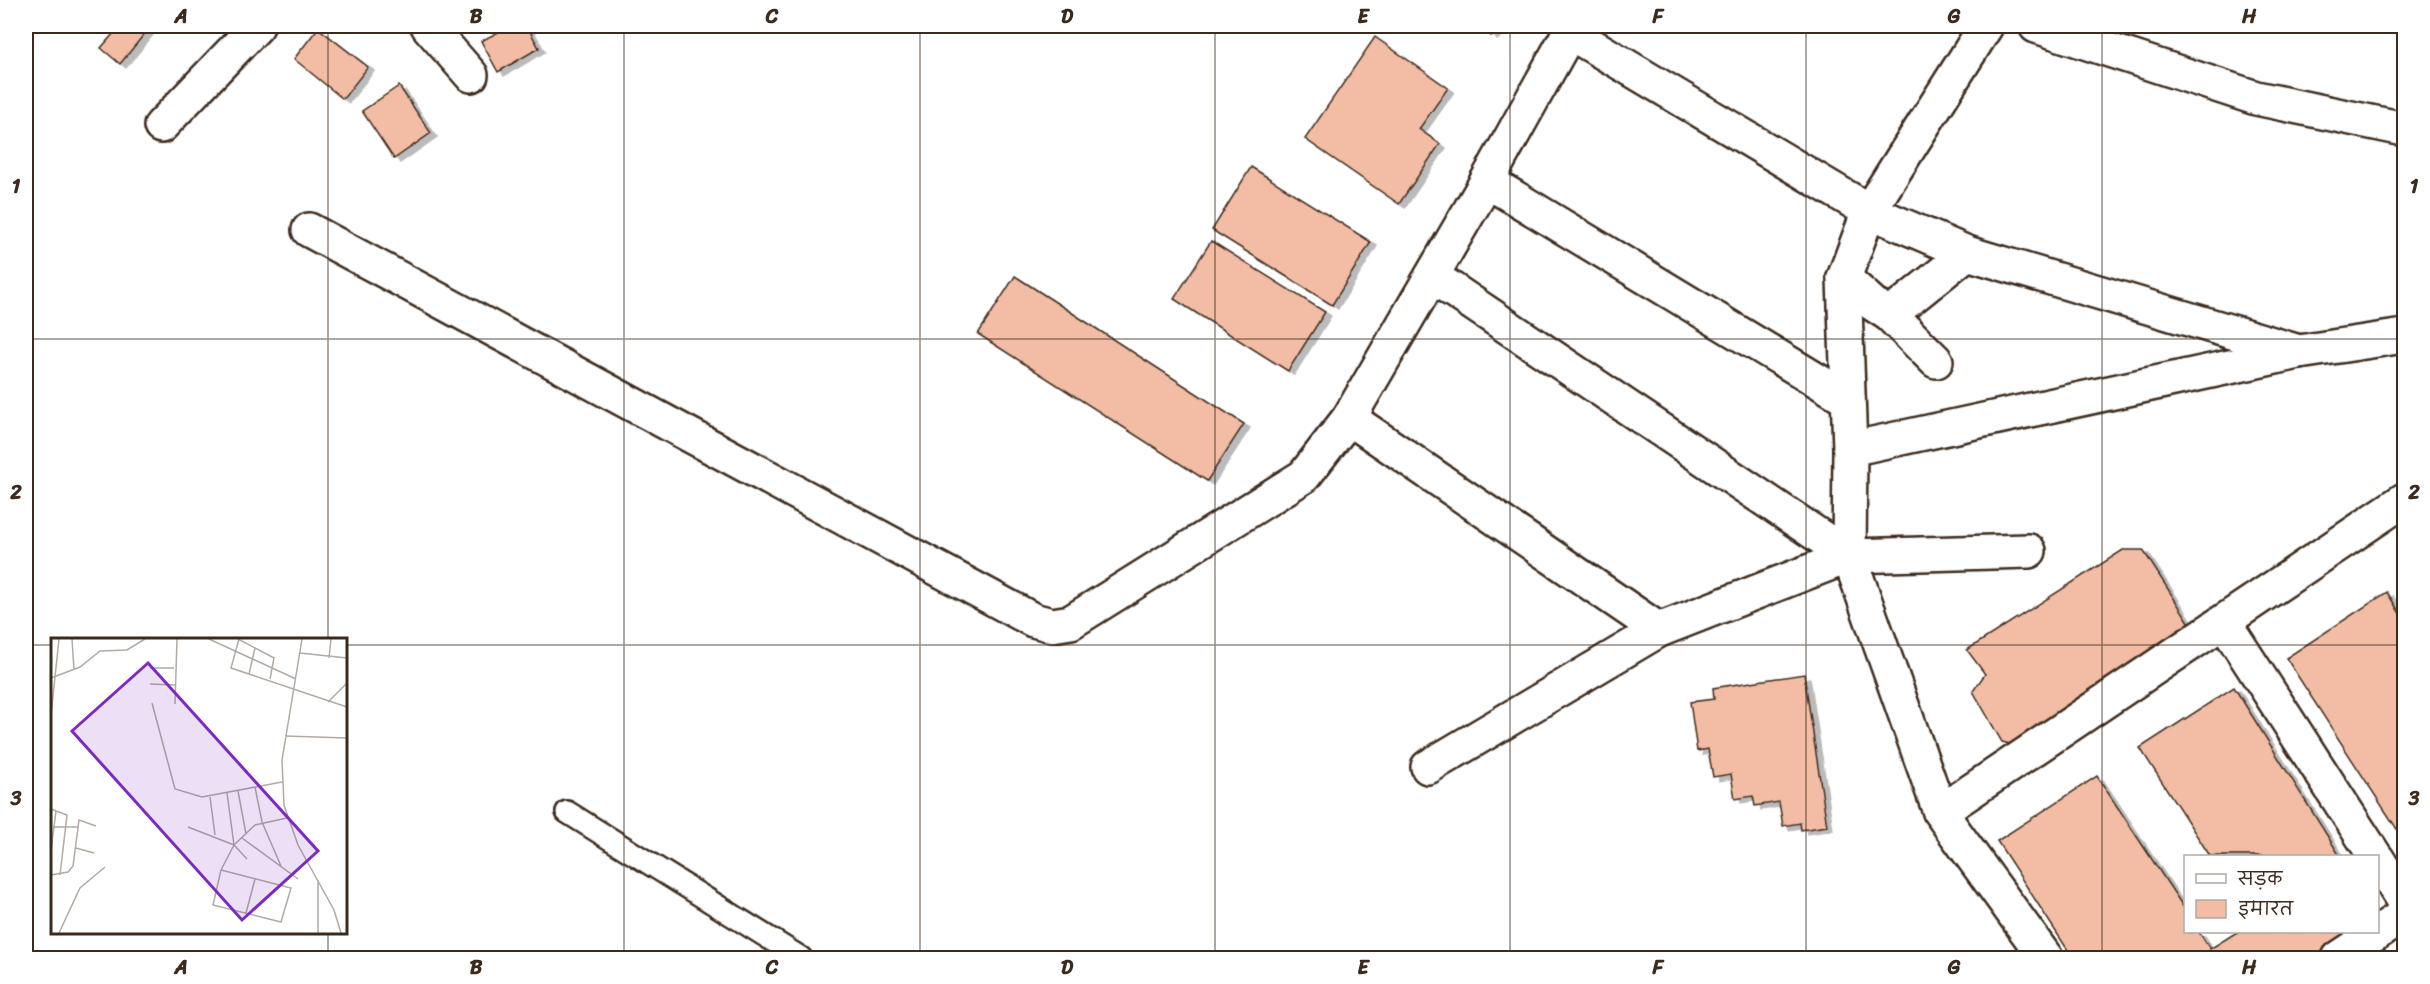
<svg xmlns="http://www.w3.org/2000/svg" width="2430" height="984" font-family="Sriracha,'Playpen Sans Deva',sans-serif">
	<defs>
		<filter id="shadow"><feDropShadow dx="6" dy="4" stdDeviation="0" flood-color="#0004"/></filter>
	</defs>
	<rect width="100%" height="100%" fill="#fff"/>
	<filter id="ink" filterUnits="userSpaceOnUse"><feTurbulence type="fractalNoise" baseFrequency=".0167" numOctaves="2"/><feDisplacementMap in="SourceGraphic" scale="12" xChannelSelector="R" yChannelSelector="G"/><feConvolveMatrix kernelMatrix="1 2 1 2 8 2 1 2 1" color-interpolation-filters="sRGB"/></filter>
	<g filter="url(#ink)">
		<!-- building -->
		<g fill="#f2bda4" stroke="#3b2a1e" stroke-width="1.5" filter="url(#shadow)">
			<path d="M120,26H151L120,64L101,48Z"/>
			<path d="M510,26H527L539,48L498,72L481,41Z"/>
			<path d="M1484,26H1505L1491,36Z"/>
			<path d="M318,28L368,67L343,99L294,59Z"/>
			<path d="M1375,37L1448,88L1419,129L1440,144L1399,204L1305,139Z"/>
			<path d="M399,86L431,133L394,159L362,111Z"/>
			<path d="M1251,167L1371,242L1332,305L1212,230Z"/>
			<path d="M1211,241L1325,312L1288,371L1174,299Z"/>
			<path d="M1015,276L1244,424L1207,481L978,334Z"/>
			<path d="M2123,550H2143L2193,628L2022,747L2002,742L1973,691L1985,674L1967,650Z"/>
			<path d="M2387,592L2404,620V840L2286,658Z"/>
			<path d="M1804,674L1827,826L1801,830L1800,823L1783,826L1779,802L1755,806L1753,796L1735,799L1731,774L1713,777L1708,749L1697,751L1690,702L1714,699L1713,688Z"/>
			<path d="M2234,687L2340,856H2210L2140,748Z"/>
			<path d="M2097,776L2186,911V932H2199L2210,949L2237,932H2362L2321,958H2073L1997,841Z"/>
		</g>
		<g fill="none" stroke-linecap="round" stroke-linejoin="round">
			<defs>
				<path id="lane" d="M567,812L801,958"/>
				<g id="street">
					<path d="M428,26L471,75"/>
					<path d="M1986,26L1869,211L1844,278L1850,449L1849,556L2029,551"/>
					<path d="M2036,26L2256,98L2404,129"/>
					<path d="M1569,32L1869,211L1967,253L2299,352"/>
					<path d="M161,126L257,26"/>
					<path d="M1487,181L1848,399"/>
					<path d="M309,230L1033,620L1052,625L1071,622L1304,476L1349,418L1487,181L1573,26"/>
					<path d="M1432,276L1849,556"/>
					<path d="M1844,278L1873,304L1890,315L1936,361"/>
					<path d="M1890,315L1967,253"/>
					<path d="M1349,418L1659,630"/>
					<path d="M1850,449L2299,352L2404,336"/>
					<path d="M2224,622L2375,856"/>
					<path d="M1428,767L1659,630L1849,556L1940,812L2046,958"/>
					<path d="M1940,812L2404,500"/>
					<path d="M2378,860L2404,902"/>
					<path d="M2339,958L2404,915"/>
				</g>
			</defs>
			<!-- lane casing -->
			<use href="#lane" stroke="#3b2a1e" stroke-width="26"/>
			<!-- street casing -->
			<use href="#street" stroke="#3b2a1e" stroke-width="38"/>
			<!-- lane -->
			<use href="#lane" stroke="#fff" stroke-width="21"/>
			<!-- street -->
			<use href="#street" stroke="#fff" stroke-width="33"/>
		</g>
	</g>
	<!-- grid -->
	<path fill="none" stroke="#3b2a1e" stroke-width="1.5" stroke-opacity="0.55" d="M328,26V639M624,26V958M920,26V958M1215,26V958M1510,26V958M1806,26V958M2102,26V958M26,339H2404M26,645H52M345,645H2404M328,932V958"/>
	<!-- overview -->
	<g transform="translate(51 638)">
		<rect width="296" height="296" fill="#fff"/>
		<path fill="none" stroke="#b1aaa5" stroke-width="1.5" d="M21,1L23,32M158,1L245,41M187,1L223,20L219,41M188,1L180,30L296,69M251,1L231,122L233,167L247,207L283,272L290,295M249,15L296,20M278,20L280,1M99,30H123M198,36L204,10M0,40L29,29L49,13L76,12L94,1M99,46L125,47M277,64L296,45M101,65L124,151L151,159L231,144M124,66L126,1M0,77L8,1M234,98L296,100M204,149L211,184L230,228M187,153L195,196M176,155L183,207M159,159L164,197M0,171L16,177L9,237M2,189H28M137,189L183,207L170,232L162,267L230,284L240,250L170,232M191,200L247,241M25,210L43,215M0,212L5,173M196,221L183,207L204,187L236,180M0,237L17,234L22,228L28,182L45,188M267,242V295M195,275L204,241M8,295L29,250L54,229"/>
		<path fill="#7b2cbf" fill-opacity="0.15" stroke="#7b2cbf" stroke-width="3" d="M97,25L267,213L191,282L21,93Z"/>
		<rect width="296" height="296" fill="none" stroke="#3b2a1e" stroke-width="3"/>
	</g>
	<!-- margin -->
	<rect width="2430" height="984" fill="none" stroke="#fff" stroke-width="66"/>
	<!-- legend -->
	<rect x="2184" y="855" width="195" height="78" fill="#ffffff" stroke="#b1aaa5" stroke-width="1.5"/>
	<rect x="2196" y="874" width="30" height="9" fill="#ffffff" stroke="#b1aaa5" stroke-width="1.5"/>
	<text x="2238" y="885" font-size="18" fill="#3b2a1e">सड़क</text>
	<rect x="2196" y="900" width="30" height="18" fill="#f2bda4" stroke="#b1aaa5" stroke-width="1.5"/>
	<text x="2238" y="915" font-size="18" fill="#3b2a1e">इमारत</text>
	<rect x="33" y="33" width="2364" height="918" fill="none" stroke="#3b2a1e" stroke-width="2"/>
	<g font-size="20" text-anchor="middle" font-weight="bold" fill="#3b2a1e">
		<text x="181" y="23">A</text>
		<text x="476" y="23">B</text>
		<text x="772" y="23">C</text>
		<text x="1067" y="23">D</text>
		<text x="1363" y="23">E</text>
		<text x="1658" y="23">F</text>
		<text x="1954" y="23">G</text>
		<text x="2249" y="23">H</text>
		<text x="16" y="193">1</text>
		<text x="2414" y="193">1</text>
		<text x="16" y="499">2</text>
		<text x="2414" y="499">2</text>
		<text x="16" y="805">3</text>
		<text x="2414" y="805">3</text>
		<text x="181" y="974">A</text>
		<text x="476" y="974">B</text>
		<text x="772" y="974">C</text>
		<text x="1067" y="974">D</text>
		<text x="1363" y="974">E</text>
		<text x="1658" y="974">F</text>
		<text x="1954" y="974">G</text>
		<text x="2249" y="974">H</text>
	</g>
</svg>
